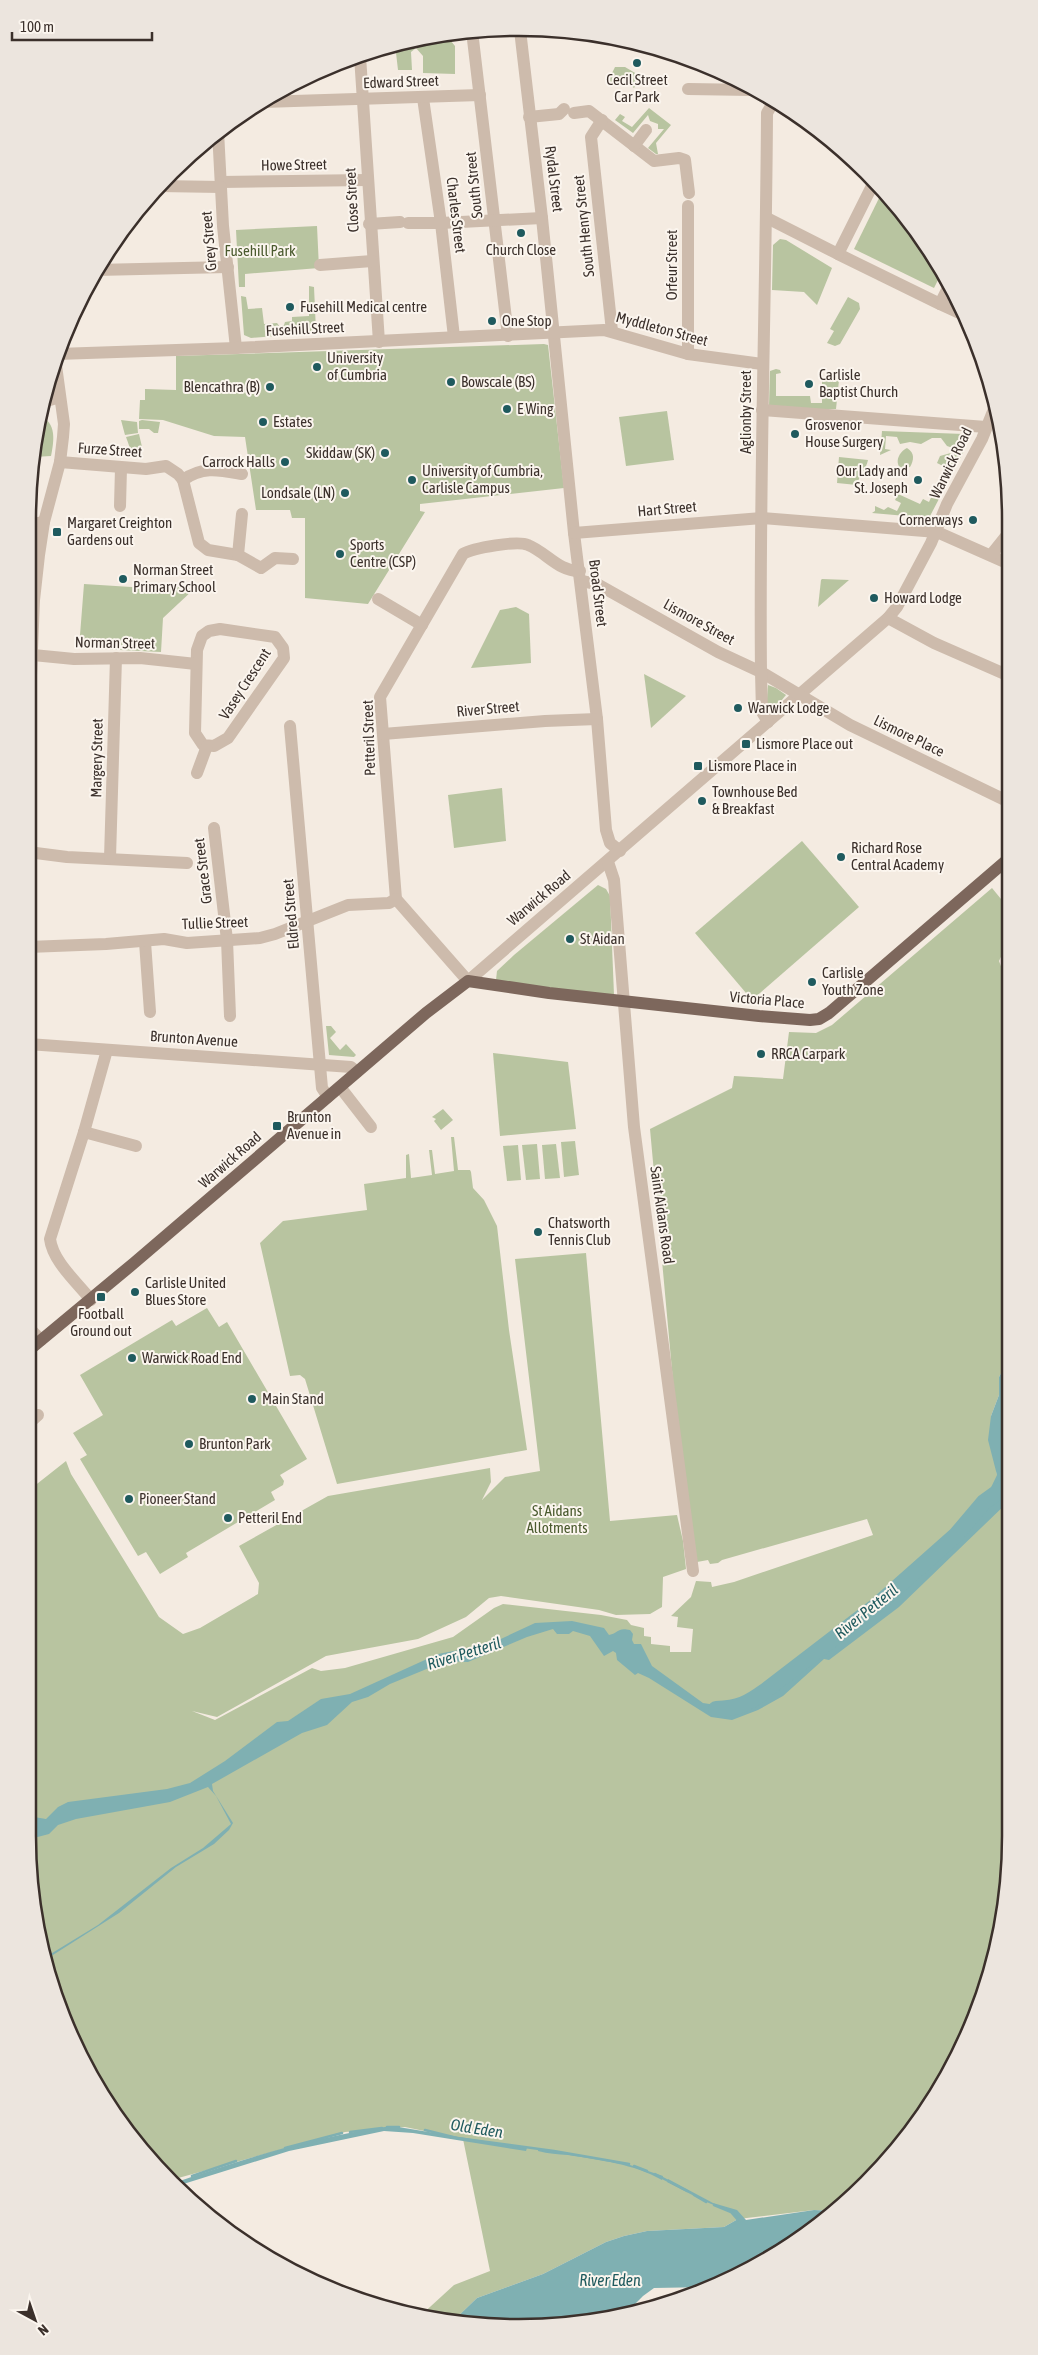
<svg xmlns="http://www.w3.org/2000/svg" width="1038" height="2355" font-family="'Asap Condensed',sans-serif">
	<rect width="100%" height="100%" fill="#f4ebe1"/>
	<!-- green -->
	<g fill="#b8c4a0">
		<path d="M446,35L455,46V74L423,73V56L416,48L411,52L412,70H398L395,44Z"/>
		<path d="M615,67H625L642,77L634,88L621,77L616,83L608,81Z"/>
		<path d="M649,108L671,125L656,143L658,154H656L648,148L664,129H658V124L650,121L648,115L633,133L615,120L620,114L625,117L622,121L632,127Z"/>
		<path d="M883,190L928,246L942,272L934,288L854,249Z"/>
		<path d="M317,226L319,268L245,274V287H239L236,230Z"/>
		<path d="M780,239L786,240L832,268L817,305L804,292L772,290L773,245Z"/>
		<path d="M309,286L314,287L316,331L314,333L251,338L244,335L241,296L246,297L248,309L262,308L264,324L277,323L280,327L284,325L285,322L292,321V317L309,316Z"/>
		<path d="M848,297L859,303L860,309L840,344L835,346L827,343L834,331L830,329Z"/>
		<path d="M544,344L548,345L564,488L420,504V511L425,512L368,604L305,598V518H292L290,510H256L245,437L214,436L163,420L139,419L140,400H145V389L176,390V356Z"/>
		<path d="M776,369L780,370L781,373L776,374V396H810L811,403H822V379L839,380L836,409H772L769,406L770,371Z"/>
		<path d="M667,411L674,460L626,466L619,417Z"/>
		<path d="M39,415C57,423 54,440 51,456L34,457Z"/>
		<path d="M121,420L137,422L138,433L125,435Z"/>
		<path d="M142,420L160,422L158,433H154L149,429H139V421Z"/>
		<path d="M882,431L964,434L962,443L953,448L947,446L941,438H932L921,444L910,442L900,444L897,437L886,436L885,449L891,450L880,455Z"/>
		<path d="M139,434L142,447L131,451L126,437Z"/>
		<path d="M907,448C915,453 914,460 910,467L901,469C894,462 899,452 907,448Z"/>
		<path d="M965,449L929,518L872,513L875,511V506L884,510L888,507L897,511L901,503L895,500L898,494L920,504L923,499L929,502L945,467L937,463L940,456Z"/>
		<path d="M839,457L868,460C866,470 859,475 857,485L837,483Z"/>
		<path d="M822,579L849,580L818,607L821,580Z"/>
		<path d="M84,584L163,589V584L194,589L163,618L161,652L79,648Z"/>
		<path d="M516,607L529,614L531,663L471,668L500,610Z"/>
		<path d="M644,674L686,696L651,728Z"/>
		<path d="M768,685L776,688L786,695L781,701L766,712Z"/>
		<path d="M502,788L506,841L454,848L448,795Z"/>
		<path d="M802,841L859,907L752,1000L695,933Z"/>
		<path d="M598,885L606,889L610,896L614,995L612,997L496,980L497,971L514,955Z"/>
		<path d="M992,888L1001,899L1008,902V942L999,961L1008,985L1009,1359L999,1377V1395L991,1416L997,1475L1009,1491L1010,1836L1001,1932L984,1994L945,2081L889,2160L834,2211L814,2210L738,2219L724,2227L647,2231L624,2236L606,2242L543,2274L477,2298L453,2321L419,2317L454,2285L490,2271L463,2139L405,2127L345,2132L171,2180L149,2160L93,2081L54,1994L37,1932L28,1836V1491L66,1461L71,1474L159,1617L183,1634L200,1628L258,1594L259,1583L239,1546L328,1496L490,1468L491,1482L482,1500L505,1477L540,1471L515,1259L586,1253L610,1521L677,1515L683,1541L686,1569L663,1577L662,1607L650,1614L616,1615L599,1610L501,1596L489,1598L466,1617L418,1639L326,1656L217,1717L192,1711L215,1720L312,1668L321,1671L345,1668L453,1637L494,1608L503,1604L601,1615L627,1620L631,1625L644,1628V1636L651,1637V1644L670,1646V1652H691L693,1629L677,1627L678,1617L671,1616L691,1597L696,1581L711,1582L712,1587L734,1582L873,1535L867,1519L722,1560L718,1563L710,1564L708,1560L697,1562L674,1392L650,1129L732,1088L734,1076L783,1079L789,1032L816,1033L832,1025Z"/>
		<path d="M326,1026H331L336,1032L330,1038L340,1050L346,1044L356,1055L354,1057L329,1055Z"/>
		<path d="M493,1053L568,1062L576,1129L500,1136Z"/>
		<path d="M443,1109L453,1120L441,1130L434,1121L436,1119L432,1117Z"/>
		<path d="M451,1137H454L458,1170H470L471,1172L473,1188L484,1200L497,1226L509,1330L527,1450L337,1484L305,1379L300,1375L290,1376L260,1243L283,1221L367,1210L364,1184L406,1178V1155L409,1154L411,1178L432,1175L429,1150H432L435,1174L454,1171Z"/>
		<path d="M575,1141L579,1175L564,1177L561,1142Z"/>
		<path d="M537,1144L540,1179L526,1180L522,1145Z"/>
		<path d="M556,1144L560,1178L545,1179L542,1145Z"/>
		<path d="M518,1145L521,1180L507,1181L503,1146Z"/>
		<path d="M207,1308L219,1327L227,1322L307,1459L280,1475L284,1481L283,1485L271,1492L275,1500L186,1553L188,1557L160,1574L146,1552L138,1556L80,1459L87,1455L73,1433L103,1415L80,1375L172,1320L176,1326Z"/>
	</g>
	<!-- water -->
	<g fill="#7fb0b2">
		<path d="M1009,1359V1501L899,1607L829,1660L824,1659L783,1696L758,1710L732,1720L711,1717L649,1678L638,1673L635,1675L617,1660L616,1653L613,1651L604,1656L590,1636L573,1631L569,1634H557L553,1629L527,1637L468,1662L441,1661L434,1663L429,1668L390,1684L368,1697L352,1702L327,1725L302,1733L212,1784L213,1791L233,1823L229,1830L214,1844L176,1867L119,1913L45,1960L44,1958L98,1925L171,1868L203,1848L231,1824L216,1796L208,1787L170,1802L76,1819L58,1825L49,1834L30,1839L28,1836V1816L46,1819L58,1807L68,1802L167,1789L190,1783L225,1761L277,1722L288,1721L321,1699L350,1694L438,1654L490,1644L535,1623L572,1621L604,1628L609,1635C619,1633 617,1627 630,1630L633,1634L632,1640L634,1644H641L652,1666L703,1703L735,1708L746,1704L877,1605L956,1535L984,1502L997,1475L988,1440L991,1416L999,1395V1377Z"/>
		<path d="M392,2126L527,2148L526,2151L413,2133L384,2131L289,2151L177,2186L174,2183C245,2158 317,2136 392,2126Z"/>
		<path d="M538,2149L624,2163L663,2176L662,2180C634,2164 600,2160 568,2155C558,2154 548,2154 538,2151Z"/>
		<path d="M668,2179L713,2203L737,2210L746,2220L814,2210L834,2211L818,2226L764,2262L708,2287L654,2288L643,2296L631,2308L612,2317L583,2323L519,2327L453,2321L477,2298L543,2274L606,2242L624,2236L647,2231L724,2227L738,2219L731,2212L704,2201L667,2182Z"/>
	</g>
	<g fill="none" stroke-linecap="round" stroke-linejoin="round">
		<!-- stream -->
		<g stroke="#7fb0b2" stroke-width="2.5">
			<path d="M387,2127H399"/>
			<path d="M425,2130L457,2138L554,2151L629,2164"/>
			<path d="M350,2132L382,2128"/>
			<path d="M285,2148L342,2133"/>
			<path d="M634,2166L647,2171"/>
			<path d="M655,2174L687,2191"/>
			<path d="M192,2176L236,2161"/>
			<path d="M694,2195L706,2202"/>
			<path d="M714,2205L731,2212L738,2220"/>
		</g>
		<!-- river -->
		<path stroke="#7fb0b2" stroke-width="16" d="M716,1709C739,1708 747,1704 765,1691L877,1605L956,1535L984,1502L1009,1484"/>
		<!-- minor -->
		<g stroke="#cdbbac" stroke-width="12">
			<path d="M520,30L542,218L574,533L597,719L606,830L610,843L620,851"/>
			<path d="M472,31L508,336"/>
			<path d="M360,56L379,342"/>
			<path d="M688,89L752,90"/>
			<path d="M423,98L441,223L454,337"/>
			<path d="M263,102L480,95"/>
			<path d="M574,113L589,111L654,161L679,158L685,160L689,193"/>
			<path d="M529,117L559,114L564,109"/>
			<path d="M602,120L591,137L612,331"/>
			<path d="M218,131L223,226L236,348"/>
			<path d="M634,146L646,130"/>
			<path d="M221,182L367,180"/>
			<path d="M874,182L838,254L940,304L949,286"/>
			<path d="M159,186L221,187"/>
			<path d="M767,218L838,254"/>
			<path d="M408,223H441L542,218"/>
			<path d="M369,224L400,222"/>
			<path d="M320,265L372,261"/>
			<path d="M96,270L228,267"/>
			<path d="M940,304L964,315"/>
			<path d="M57,354L236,348L604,330L688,354L762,364"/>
			<path d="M688,354V206"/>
			<path d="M43,402L60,397"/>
			<path d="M762,410L986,427"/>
			<path d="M60,462L146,469L166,466L178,474L183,480C203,466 219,470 242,474"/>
			<path d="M183,480L199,543L208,550L238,555"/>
			<path d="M120,506L121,468"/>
			<path d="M242,514L238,555L261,568L275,558L293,559"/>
			<path d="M28,525L44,522"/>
			<path d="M574,533L762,518L937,532L1007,563"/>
			<path d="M991,555L1007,535"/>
			<path d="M580,571C559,572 546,552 528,545C518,540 473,548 463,554L380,697L396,899L468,981L888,618L897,607L931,543L947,504L982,439L994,409"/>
			<path d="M581,581L597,584L718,652L761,672L850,725L1007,801"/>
			<path d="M378,599L422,625"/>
			<path d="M888,618L934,643L1007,675"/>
			<path d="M220,629L275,637L283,648L284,658L228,738L214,746L203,745L195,733L197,650L202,636L209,631Z"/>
			<path d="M33,655L74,659L140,658L196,664"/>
			<path d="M768,722L762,712L761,672C759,486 766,299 767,113L774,101"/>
			<path d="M290,726L322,1088L328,1097"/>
			<path d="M383,734L545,721L597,719"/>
			<path d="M28,750L34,600L39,555L44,522L60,462L63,437L64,424L55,358"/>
			<path d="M197,773L207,746"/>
			<path d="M214,828L227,940L230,1016"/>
			<path d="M28,852L67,857L187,863"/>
			<path d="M110,858L116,658"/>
			<path d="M608,862L614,880L634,1127L693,1571"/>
			<path d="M145,942L150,1012"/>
			<path d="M28,947L106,944L164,939L187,943L260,938L275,934L348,905L389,903L396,899"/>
			<path d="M28,1044L351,1067L357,1072"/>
			<path d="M340,1087L371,1127"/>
			<path d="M84,1132L136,1146"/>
			<path d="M91,1300C77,1282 53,1262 50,1239L84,1132L107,1050"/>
			<path d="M28,1327L41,1340"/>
			<path d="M28,1424L38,1415"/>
		</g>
		<!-- major -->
		<path stroke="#7d675c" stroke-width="12" d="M28,1351L134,1263L426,1013L468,981L549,993L759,1016L810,1020L819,1019L829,1013L1007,860"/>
	</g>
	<!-- markers -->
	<g fill="#1f5a5e" stroke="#fbf5ee" stroke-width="2">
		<circle cx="637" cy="63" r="5"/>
		<circle cx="521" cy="233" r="5"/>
		<circle cx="290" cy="307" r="5"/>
		<circle cx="492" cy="321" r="5"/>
		<circle cx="317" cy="367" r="5"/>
		<circle cx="451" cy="382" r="5"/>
		<circle cx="809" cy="384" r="5"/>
		<circle cx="270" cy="387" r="5"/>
		<circle cx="507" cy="409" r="5"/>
		<circle cx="263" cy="422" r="5"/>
		<circle cx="795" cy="434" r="5"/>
		<circle cx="385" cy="453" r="5"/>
		<circle cx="285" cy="462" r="5"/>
		<circle cx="412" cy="480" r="5"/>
		<circle cx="918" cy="480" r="5"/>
		<circle cx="345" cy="493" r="5"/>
		<circle cx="973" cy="520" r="5"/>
		<rect x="52" y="527" width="10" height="10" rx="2.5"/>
		<circle cx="340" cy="554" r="5"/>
		<circle cx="123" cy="579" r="5"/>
		<circle cx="874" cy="598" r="5"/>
		<circle cx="738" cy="708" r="5"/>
		<rect x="741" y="739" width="10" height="10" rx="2.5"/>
		<rect x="693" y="761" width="10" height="10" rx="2.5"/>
		<circle cx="702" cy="801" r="5"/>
		<circle cx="841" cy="857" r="5"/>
		<circle cx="570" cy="939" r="5"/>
		<circle cx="812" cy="982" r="5"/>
		<circle cx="761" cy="1054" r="5"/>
		<rect x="272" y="1121" width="10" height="10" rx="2.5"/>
		<circle cx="538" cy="1232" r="5"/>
		<circle cx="135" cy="1292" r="5"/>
		<rect x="96" y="1292" width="10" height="10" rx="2.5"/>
		<circle cx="132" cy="1358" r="5"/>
		<circle cx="252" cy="1399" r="5"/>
		<circle cx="189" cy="1444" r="5"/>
		<circle cx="129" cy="1499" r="5"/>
		<circle cx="228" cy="1518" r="5"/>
	</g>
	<g text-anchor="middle" stroke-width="4" stroke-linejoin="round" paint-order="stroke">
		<!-- poi labels -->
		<g font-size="15" fill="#3b302b" stroke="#fbf5ee" text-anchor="start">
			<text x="637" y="85" text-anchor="middle">Cecil Street<tspan x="637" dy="17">Car Park</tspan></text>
			<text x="521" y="255" text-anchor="middle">Church Close</text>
			<text x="300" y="312">Fusehill Medical centre</text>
			<text x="502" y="326">One Stop</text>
			<text x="327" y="363">University<tspan x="327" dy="17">of Cumbria</tspan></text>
			<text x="819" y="380">Carlisle<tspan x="819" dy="17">Baptist Church</tspan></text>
			<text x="461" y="387">Bowscale (BS)</text>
			<text x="260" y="392" text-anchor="end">Blencathra (B)</text>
			<text x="517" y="414">E Wing</text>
			<text x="273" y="427">Estates</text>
			<text x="805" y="430">Grosvenor<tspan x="805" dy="17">House Surgery</tspan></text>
			<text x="375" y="458" text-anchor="end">Skiddaw (SK)</text>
			<text x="275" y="467" text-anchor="end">Carrock Halls</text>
			<text x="422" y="476">University of Cumbria,<tspan x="422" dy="17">Carlisle Campus</tspan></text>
			<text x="908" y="476" text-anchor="end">Our Lady and<tspan x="908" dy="17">St. Joseph</tspan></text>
			<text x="335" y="498" text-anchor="end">Londsale (LN)</text>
			<text x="963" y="525" text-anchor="end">Cornerways</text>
			<text x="67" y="528">Margaret Creighton<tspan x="67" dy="17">Gardens out</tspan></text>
			<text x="350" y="550">Sports<tspan x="350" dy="17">Centre (CSP)</tspan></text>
			<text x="133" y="575">Norman Street<tspan x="133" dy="17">Primary School</tspan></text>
			<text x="884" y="603">Howard Lodge</text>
			<text x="748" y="713">Warwick Lodge</text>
			<text x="756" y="749">Lismore Place out</text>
			<text x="708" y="771">Lismore Place in</text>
			<text x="712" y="797">Townhouse Bed<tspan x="712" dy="17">&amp; Breakfast</tspan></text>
			<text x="851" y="853">Richard Rose<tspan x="851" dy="17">Central Academy</tspan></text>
			<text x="580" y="944">St Aidan</text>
			<text x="822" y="978">Carlisle<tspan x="822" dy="17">Youth Zone</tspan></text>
			<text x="771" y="1059">RRCA Carpark</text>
			<text x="287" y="1122">Brunton<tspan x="287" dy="17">Avenue in</tspan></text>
			<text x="548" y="1228">Chatsworth<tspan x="548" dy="17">Tennis Club</tspan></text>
			<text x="145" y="1288">Carlisle United<tspan x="145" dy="17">Blues Store</tspan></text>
			<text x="101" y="1319" text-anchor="middle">Football<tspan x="101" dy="17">Ground out</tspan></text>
			<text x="142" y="1363">Warwick Road End</text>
			<text x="262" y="1404">Main Stand</text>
			<text x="199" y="1449">Brunton Park</text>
			<text x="139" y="1504">Pioneer Stand</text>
			<text x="238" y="1523">Petteril End</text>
		</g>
		<!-- street labels -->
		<g font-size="15" fill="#3b302b" stroke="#fbf5ee">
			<text transform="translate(401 82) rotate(-2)" y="5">Edward Street</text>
			<text transform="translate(294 165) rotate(-1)" y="5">Howe Street</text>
			<text transform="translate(554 179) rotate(83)" y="5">Rydal Street</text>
			<text transform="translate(474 185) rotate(-96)" y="5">South Street</text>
			<text transform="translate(352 200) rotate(-93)" y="5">Close Street</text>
			<text transform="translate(456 215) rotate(83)" y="5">Charles Street</text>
			<text transform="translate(584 226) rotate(-96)" y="5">South Henry Street</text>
			<text transform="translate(209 241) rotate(-95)" y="5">Grey Street</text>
			<text transform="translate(672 265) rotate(-90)" y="5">Orfeur Street</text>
			<text transform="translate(305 329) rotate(-3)" y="5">Fusehill Street</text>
			<text transform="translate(662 329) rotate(15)" y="5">Myddleton Street</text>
			<text transform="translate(746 412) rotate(-90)" y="5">Aglionby Street</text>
			<text transform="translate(110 450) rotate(4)" y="5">Furze Street</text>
			<text transform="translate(951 463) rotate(-64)" y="5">Warwick Road</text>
			<text transform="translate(667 509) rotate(-5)" y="5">Hart Street</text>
			<text transform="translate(598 593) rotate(83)" y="5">Broad Street</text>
			<text transform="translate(699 622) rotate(29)" y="5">Lismore Street</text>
			<text transform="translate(115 643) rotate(1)" y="5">Norman Street</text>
			<text transform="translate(245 684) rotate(-57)" y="5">Vasey Crescent</text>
			<text transform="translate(488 709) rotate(-5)" y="5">River Street</text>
			<text transform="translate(909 736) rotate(26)" y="5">Lismore Place</text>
			<text transform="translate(369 738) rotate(-92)" y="5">Petteril Street</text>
			<text transform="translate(97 758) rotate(-89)" y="5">Margery Street</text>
			<text transform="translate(203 871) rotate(-97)" y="5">Grace Street</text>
			<text transform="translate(539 898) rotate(-40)" y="5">Warwick Road</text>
			<text transform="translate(291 914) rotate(-95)" y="5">Eldred Street</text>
			<text transform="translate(215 923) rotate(-2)" y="5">Tullie Street</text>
			<text transform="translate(767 1000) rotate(5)" y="5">Victoria Place</text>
			<text transform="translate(194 1039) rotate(4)" y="5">Brunton Avenue</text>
			<text transform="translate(230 1160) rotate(-41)" y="5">Warwick Road</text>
			<text transform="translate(662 1215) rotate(82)" y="5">Saint Aidans Road</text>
		</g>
		<!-- park labels -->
		<g font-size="15" fill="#4a5a2e" stroke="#fbf5ee">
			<text x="260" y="256">Fusehill Park</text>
			<text x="557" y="1516">St Aidans<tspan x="557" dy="17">Allotments</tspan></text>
		</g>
		<!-- water labels -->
		<g font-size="16" font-style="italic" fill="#1f5a5e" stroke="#fbf5ee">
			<text transform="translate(866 1611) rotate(-39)" y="6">River Petteril</text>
			<text transform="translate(464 1653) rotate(-17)" y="6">River Petteril</text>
			<text transform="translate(477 2128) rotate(9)" y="6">Old Eden</text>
			<text x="610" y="2286">River Eden</text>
		</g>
	</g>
	<!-- crop -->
	<path d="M0 0H1038V2355H0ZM519 36H519A483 483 0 0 1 1002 519V1836A483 483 0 0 1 519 2319H519A483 483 0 0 1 36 1836V519A483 483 0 0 1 519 36Z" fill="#ece5de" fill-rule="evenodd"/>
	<path fill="none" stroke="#3b302b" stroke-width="2.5" d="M519 36H519A483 483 0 0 1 1002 519V1836A483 483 0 0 1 519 2319H519A483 483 0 0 1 36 1836V519A483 483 0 0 1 519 36Z"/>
	<!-- north arrow -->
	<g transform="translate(35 2320) rotate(140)" stroke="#fbf5ee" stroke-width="4" paint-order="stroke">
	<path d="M0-4L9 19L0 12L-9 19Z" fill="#3b302b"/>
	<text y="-8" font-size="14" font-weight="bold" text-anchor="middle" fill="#3b302b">N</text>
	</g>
	<!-- scale -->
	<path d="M12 32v8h140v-8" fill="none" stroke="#3b302b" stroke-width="2.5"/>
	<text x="20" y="32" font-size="15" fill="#3b302b" stroke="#fbf5ee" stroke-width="4" paint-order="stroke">100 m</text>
</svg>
